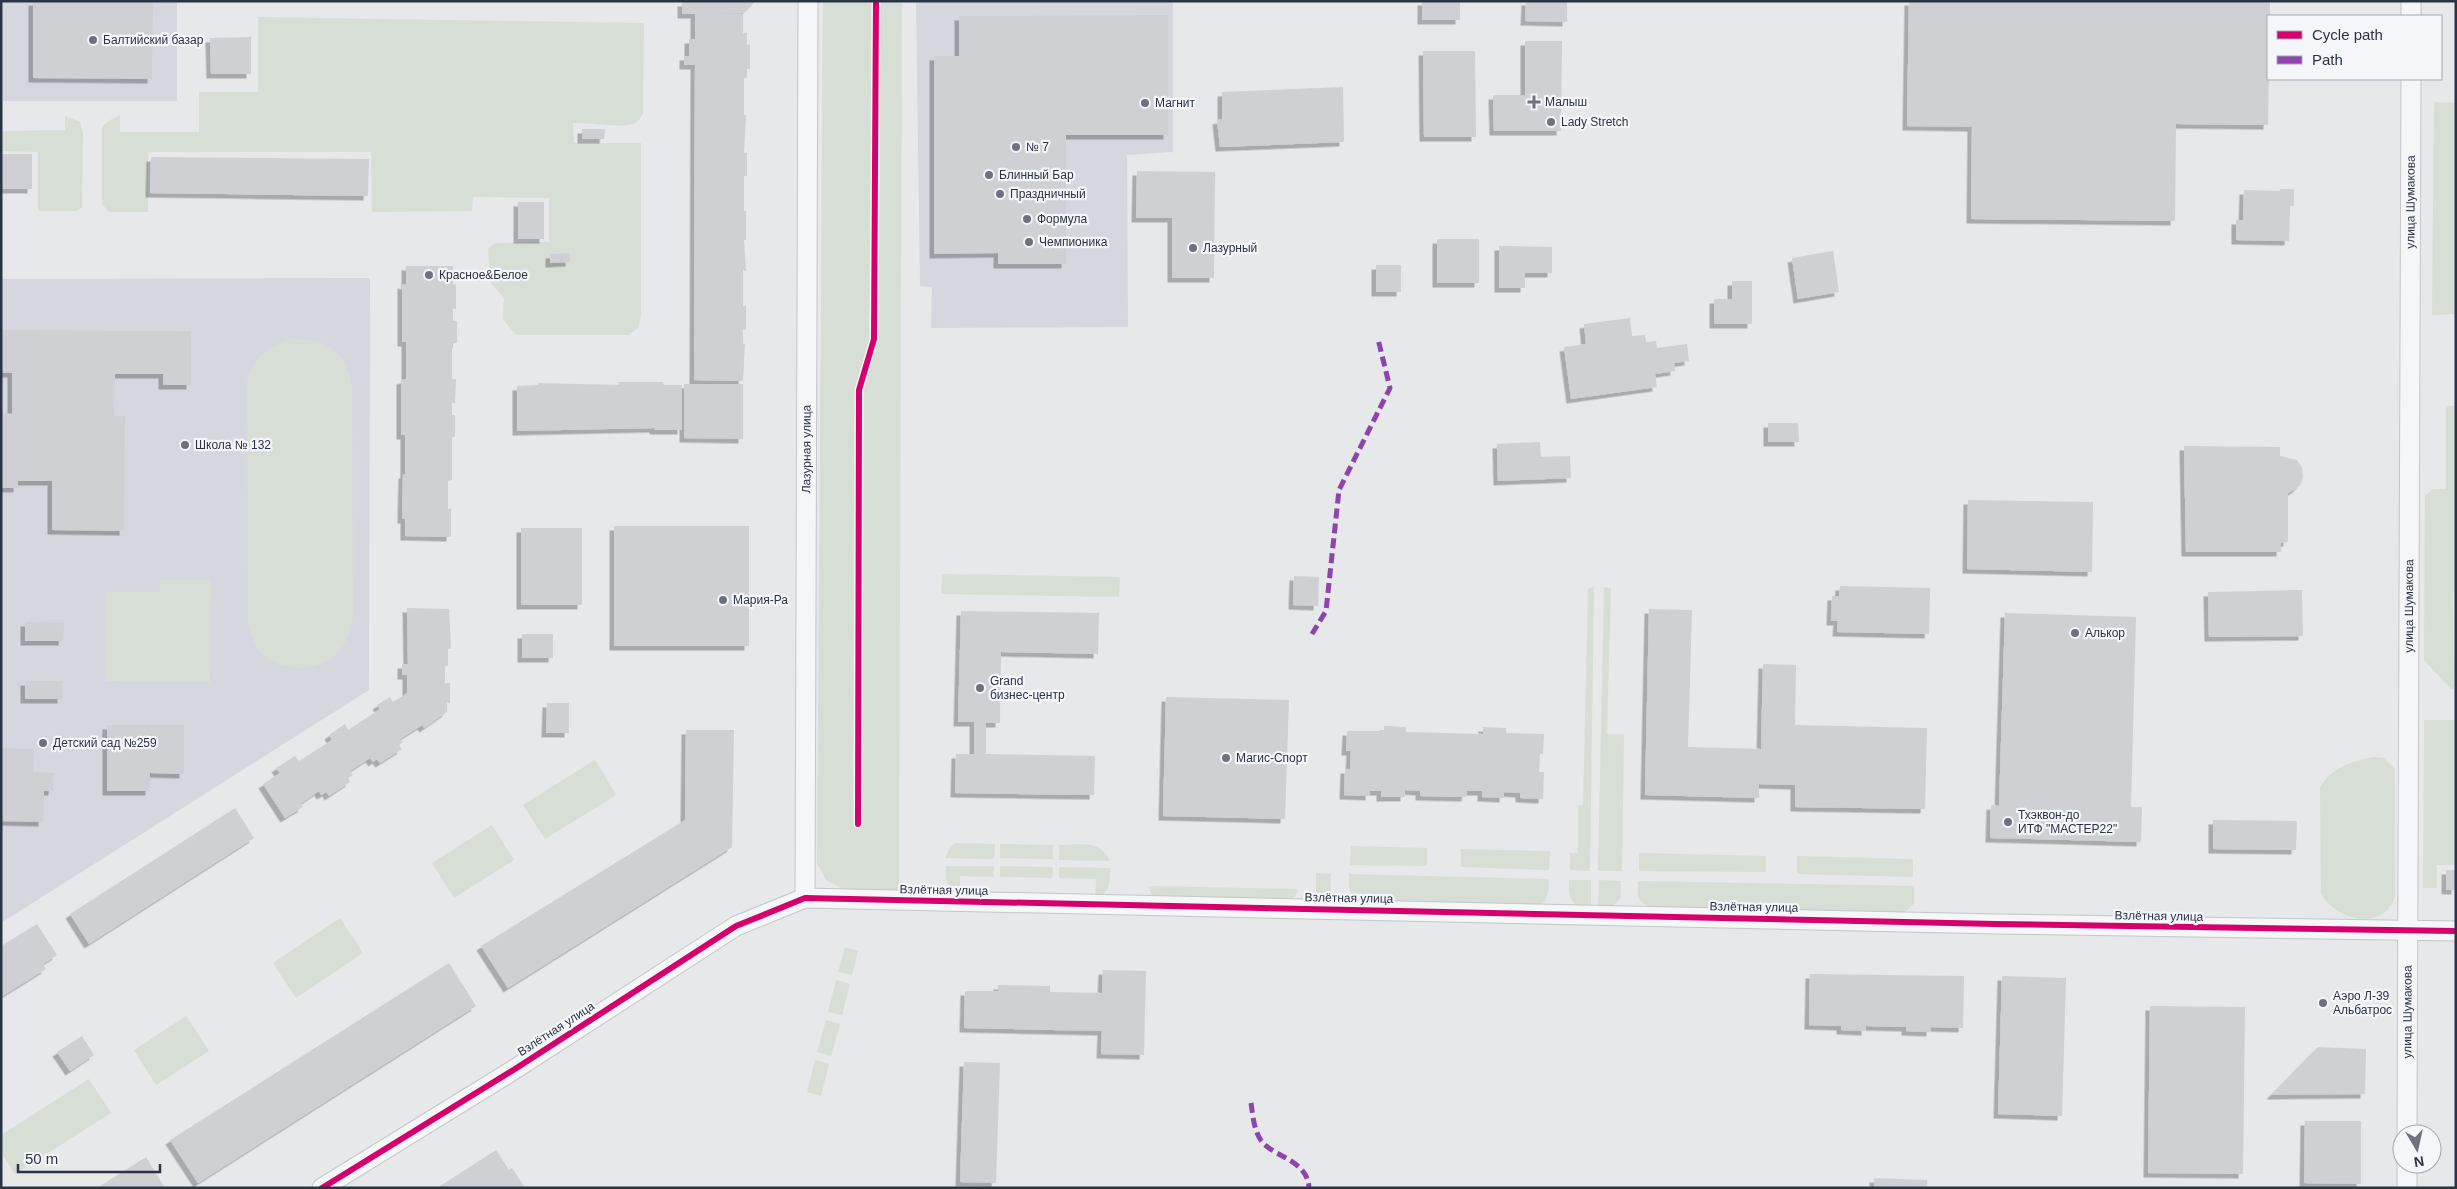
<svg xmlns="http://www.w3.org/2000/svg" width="2457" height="1189" font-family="Arial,sans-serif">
	<defs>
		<filter id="shadow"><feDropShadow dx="-4.5" dy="4.5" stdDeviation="0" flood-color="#0004"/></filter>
	</defs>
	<rect width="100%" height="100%" fill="#e6e8ea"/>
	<!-- built -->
	<g fill="#d4d7dd">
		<rect x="3" y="1" width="174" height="100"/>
		<path d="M916,1H1173V152L1127,155L1128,327L931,328L932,287L920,286Z"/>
		<path d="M370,278L369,690L1,923V279Z"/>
	</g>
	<!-- green -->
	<g fill="#d6ded6">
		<path d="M823,1H902L899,892L846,891L826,880L817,863Z"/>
		<path d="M258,17L644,23L643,114C641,117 638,122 635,123C625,129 588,122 573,123L574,143H641V316L638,328L629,335H516L503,319L504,298L491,283L488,249L495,243L549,242V198L473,197L472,211L372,212L371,152H148V212H109L102,204V127L110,120L120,115V132H199V92H258Z"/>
		<path d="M2434,102L2456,103V314L2432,315Z"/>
		<path d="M65,116L80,122L83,134L82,207L76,211H38V152L1,151V131L65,130Z"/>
		<path d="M292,339C325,338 346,351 352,385L353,616C351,628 347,642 339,652C321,673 280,673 261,653C254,646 251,635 248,625L247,380C254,357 269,345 292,339Z"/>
		<path d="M2446,406H2456V592H2453L2454,689H2451L2424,660L2425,496L2433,489H2446Z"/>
		<path d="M942,574L1120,577L1119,597L941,594Z"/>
		<path d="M160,580H211L210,682L106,681V592H160Z"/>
		<path d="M1594,587L1590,871L1570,870V853H1578V806L1583,805L1588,589Z"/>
		<path d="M1604,587L1611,588L1607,734L1624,735L1622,871H1598Z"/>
		<path d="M2424,720H2455L2456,865H2437V888H2423Z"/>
		<path d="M2373,757L2384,758L2395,769V896C2385,932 2335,921 2321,893L2320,788C2331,767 2351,762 2373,757Z"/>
		<path d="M595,760L616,795L545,839L523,805Z"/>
		<path d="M492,825L514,860L454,898L432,863Z"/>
		<path d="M955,843L995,844L994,859L945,858L949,849Z"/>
		<path d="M1000,844L1053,845V859L1000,858Z"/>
		<path d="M1059,845C1080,845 1100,839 1110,861L1059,860Z"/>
		<path d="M1351,846L1427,848V866L1350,865Z"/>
		<path d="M1461,849L1550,851L1549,870L1461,867Z"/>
		<path d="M1639,853L1766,856V872L1639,871Z"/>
		<path d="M1797,856L1913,859V877L1797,874Z"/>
		<path d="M946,866H994V877L960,876V895C946,887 946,881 946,866Z"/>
		<path d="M1000,866L1053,867L1052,878L1000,877Z"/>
		<path d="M1059,867L1110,868C1110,883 1111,892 1095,898L1096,879L1059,878Z"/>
		<path d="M1316,873L1331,874L1330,894L1323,901L1316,893Z"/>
		<path d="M1349,874L1549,879C1549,890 1549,898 1540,906L1360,903C1348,895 1349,887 1349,874Z"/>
		<path d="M1569,880H1591V908C1570,906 1569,900 1569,880Z"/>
		<path d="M1599,880L1621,881V897L1612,907L1598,908Z"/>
		<path d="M1638,881L1914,886V904L1902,914L1653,908L1645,905L1638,898Z"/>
		<path d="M1148,886L1298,889L1296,895L1289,901L1157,899L1152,895Z"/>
		<path d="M340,918L363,953L296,998L273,963Z"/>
		<path d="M845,947L858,951L852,975L838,972Z"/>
		<path d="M836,980L850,984L842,1015L828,1012Z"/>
		<path d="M186,1016L209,1051L156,1085L134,1050Z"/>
		<path d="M826,1020L840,1024L831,1056L817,1052Z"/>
		<path d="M815,1060L829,1064L821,1096L807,1092Z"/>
		<path d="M89,1079L111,1113L15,1174L1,1152V1135Z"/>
	</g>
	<!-- building -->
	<g fill="#ced0d3" filter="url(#shadow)">
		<path d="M33,1H153L152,79L33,78Z"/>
		<path d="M756,1L743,13L716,14H743V33H747V45L750,44V69H747V78H744V115H746L744,153H747V176H744V211H746V240H744L746,271L743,270V306H746V330L743,329V344H745L743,381L694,380L695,65H684V56H689V39H695V14H682V2Z"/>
		<rect x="1422" y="1" width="38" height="19"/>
		<path d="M1526,1H1567V22L1525,21Z"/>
		<path d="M1909,1H2270L2268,125L2176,124L2175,221L1971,219L1972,127L1907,126Z"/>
		<path d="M1168,15V135H1066V264H998V253L934,254V56H959V16Z"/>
		<path d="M251,37V74H211L210,38Z"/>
		<path d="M1525,41H1562L1561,131H1494L1493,95H1525Z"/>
		<path d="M1423,51H1475L1476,137H1424Z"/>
		<path d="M1343,87L1344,142L1220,147L1217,120L1222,119V92Z"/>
		<path d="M582,129H605L604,139H582Z"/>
		<rect x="1" y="154" width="31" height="35"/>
		<path d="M151,157L369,159L368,196L150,193Z"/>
		<path d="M1137,171L1215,172L1214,278H1172V218H1136Z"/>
		<path d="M2280,189H2294V206H2290L2289,241L2236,240V220H2243L2244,190L2280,191Z"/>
		<rect x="518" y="202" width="26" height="37"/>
		<rect x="1437" y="239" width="42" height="44"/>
		<path d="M1499,246L1552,247V273H1525V288H1499Z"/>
		<path d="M1833,251L1839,292L1798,299L1792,258Z"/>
		<path d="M570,253V262L550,263V254Z"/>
		<rect x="1376" y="265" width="25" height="27"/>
		<path d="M406,266H453V285L456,284V309H453V321H457V343H452V379H456L455,403H452V415H455V437H452V480L448,481V509H451V537L405,536V519H402L403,474H405V435H401V380L406,379V342H402V284L406,285Z"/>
		<path d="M1732,281H1752V324H1714V299H1732Z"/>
		<path d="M1630,318L1632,336L1645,335L1646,342L1656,341L1657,348L1687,344L1689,361L1674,363L1675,371L1655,374L1657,387L1571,399L1564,347L1586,344L1584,324Z"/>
		<path d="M1,330L191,331V385H163V374H115L114,416H125L124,531L52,530V481H18V488H1V413L12,414V373H1Z"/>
		<path d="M618,382H663L664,385H682V430H654V428L517,431V386L538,385V383L619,385Z"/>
		<path d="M684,384H743V439L684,438Z"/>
		<path d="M1768,423H1798L1799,442H1768Z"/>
		<path d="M1540,442L1541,457L1570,456L1571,478L1498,481L1497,444Z"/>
		<path d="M2184,446L2280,447V456L2297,460L2302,468L2303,477L2301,484L2296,489L2288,493V542L2281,543V552H2186Z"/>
		<path d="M1968,500L2093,502L2092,572L1967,569Z"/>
		<rect x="614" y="526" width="135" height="120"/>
		<rect x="521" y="528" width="61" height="77"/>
		<path d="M1294,576L1319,577L1318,606L1293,605Z"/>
		<path d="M1840,586L1930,588L1929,634L1837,632L1838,621H1831L1832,596H1839Z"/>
		<path d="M2302,590L2303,636L2209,637L2208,592Z"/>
		<path d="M407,608L449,609L451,649H448V666H445V683H450V703H447V712L424,728L422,725L400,739L403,742L399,745L402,749L380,763L377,759L373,762L370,758L350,771L353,775L348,778L350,782L329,796L327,792L321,795L319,791L300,804L303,807L285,818L263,784L280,773L276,768L295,756L299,761L332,740L329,735L345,724L348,730L380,709L377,705L390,697L393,702L407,693V675H402V664H408Z"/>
		<path d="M1649,609L1692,610L1688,747L1761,749L1763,664L1796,665L1795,725L1927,728L1925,809L1795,807V785L1759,784V798L1645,795Z"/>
		<path d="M961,611L1099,613L1098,654L1001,652L1000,723H986V754L1095,756L1094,795L955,793L956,754H974V722H958Z"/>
		<path d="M2005,613L2136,617L2131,807H2142L2141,842L1990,838L1991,805L1999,806Z"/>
		<path d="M25,622L64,623L63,641H25Z"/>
		<rect x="522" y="634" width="31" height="24"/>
		<rect x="25" y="681" width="37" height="18"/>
		<path d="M1166,697L1289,700L1285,819L1163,816Z"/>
		<path d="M547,703H569V733H546Z"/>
		<path d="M107,725H184V774L150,773V791H107Z"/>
		<path d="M1384,726L1406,727V732L1483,734V727L1506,728V733L1544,734L1543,754H1540L1539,772H1544L1543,799L1520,798V793L1504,792V798L1482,797V791H1467L1466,797L1420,796V791L1405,790V797H1381V791H1370V796L1344,795L1345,769H1350L1351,751H1346L1347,731H1384Z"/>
		<path d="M686,730H734L732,847L508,988L481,946L685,820Z"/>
		<path d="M1,748L34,749L33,772L54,773L53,791H44L43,822L1,821Z"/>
		<path d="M235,808L254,838L89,944L70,914Z"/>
		<path d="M2213,820L2297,821L2296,850L2213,849Z"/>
		<rect x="2446" y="870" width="10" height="20"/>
		<path d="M37,924L57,955L43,964L46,969L1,997V946Z"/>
		<path d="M449,963L476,1006L198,1183L170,1140Z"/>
		<path d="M1103,970L1146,971L1144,1055L1101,1054L1102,1031L964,1028L965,991H998V985L1050,986V992L1102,993Z"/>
		<path d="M1810,974L1964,976L1963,1028L1931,1027V1032L1906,1031V1027L1866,1026V1031L1841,1030V1026L1809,1025Z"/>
		<path d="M2002,976L2066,978L2062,1116L1998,1114Z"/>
		<path d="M2150,1006L2245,1007L2243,1174L2148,1173Z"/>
		<path d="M82,1036L94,1055L70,1071L57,1052Z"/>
		<path d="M2318,1047L2366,1049L2365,1094L2271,1095Z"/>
		<path d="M964,1062L1000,1063L996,1183L960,1182Z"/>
		<path d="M2305,1121H2361V1184L2304,1183Z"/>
		<path d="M496,1150L509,1170L512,1168L525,1188H437Z"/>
		<path d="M146,1157L165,1188H97Z"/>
		<path d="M1874,1178L1927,1180V1188H1874Z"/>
	</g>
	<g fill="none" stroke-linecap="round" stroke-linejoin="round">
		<defs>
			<g id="minor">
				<path d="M2411,16V1"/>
				<path id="s1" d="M805,898L808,1"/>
				<path id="s2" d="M2407,1134L2411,79"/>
				<path d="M322,1188L515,1069L736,926L805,898L1996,924L2456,931"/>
				<path d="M2407,1188V1164"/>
			</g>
		</defs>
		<!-- minor casing -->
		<use href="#minor" stroke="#c4c6c8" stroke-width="21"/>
		<!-- minor -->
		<use href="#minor" stroke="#f5f6f7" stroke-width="19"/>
		<!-- quiet -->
		<g stroke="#8e44ad" stroke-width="5" stroke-dasharray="10 5" stroke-linecap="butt">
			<path d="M1312,634L1326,611L1339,490L1390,388L1378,339"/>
			<path d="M1251,1103C1253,1116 1254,1134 1264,1144C1279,1158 1308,1162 1309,1188"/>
		</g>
		<defs>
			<g id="cycleway">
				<path d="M858,824L859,390L874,339L876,1"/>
				<path d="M322,1188L515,1069L736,926L805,898L1996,924L2456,931"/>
			</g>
		</defs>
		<!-- cycleway casing -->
		<use href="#cycleway" stroke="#f4f6f9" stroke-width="9"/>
		<!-- cycleway -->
		<use href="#cycleway" stroke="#d6006c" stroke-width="6"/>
	</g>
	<!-- markers -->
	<g fill="#6c737f" stroke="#f4f6f9" stroke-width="2">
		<circle cx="93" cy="40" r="5"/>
		<path d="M1531.5 94.5h5v5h5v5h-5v5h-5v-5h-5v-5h5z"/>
		<circle cx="1145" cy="103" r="5"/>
		<circle cx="1551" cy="122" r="5"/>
		<circle cx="1016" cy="147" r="5"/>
		<circle cx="989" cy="175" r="5"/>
		<circle cx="1000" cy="194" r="5"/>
		<circle cx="1027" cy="219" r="5"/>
		<circle cx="1029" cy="242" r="5"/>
		<circle cx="1193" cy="248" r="5"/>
		<circle cx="429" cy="275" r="5"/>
		<circle cx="185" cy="445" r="5"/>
		<circle cx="723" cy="600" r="5"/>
		<circle cx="2075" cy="633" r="5"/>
		<circle cx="980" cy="688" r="5"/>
		<circle cx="43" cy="743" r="5"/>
		<circle cx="1226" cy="758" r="5"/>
		<circle cx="2008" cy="822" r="5"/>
		<circle cx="2323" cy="1003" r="5"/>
	</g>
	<g text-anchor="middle" stroke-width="4.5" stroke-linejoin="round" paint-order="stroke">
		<!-- poi labels -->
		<g font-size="12" fill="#2b3445" stroke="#f4f6f9" text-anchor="start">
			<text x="103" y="44">Балтийский базар</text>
			<text x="1545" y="106">Малыш</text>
			<text x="1155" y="107">Магнит</text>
			<text x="1561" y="126">Lady Stretch</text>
			<text x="1026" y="151">№ 7</text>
			<text x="999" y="179">Блинный Бар</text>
			<text x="1010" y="198">Праздничный</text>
			<text x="1037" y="223">Формула</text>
			<text x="1039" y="246">Чемпионика</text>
			<text x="1203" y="252">Лазурный</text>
			<text x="439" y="279">Красное&amp;Белое</text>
			<text x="195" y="449">Школа № 132</text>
			<text x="733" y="604">Мария-Ра</text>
			<text x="2085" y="637">Алькор</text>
			<text x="990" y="685">Grand<tspan x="990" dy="14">бизнес-центр</tspan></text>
			<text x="53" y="747">Детский сад №259</text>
			<text x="1236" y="762">Магис-Спорт</text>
			<text x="2018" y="819">Тхэквон-до<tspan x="2018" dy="14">ИТФ "МАСТЕР22"</tspan></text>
			<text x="2333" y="1000">Аэро Л-39<tspan x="2333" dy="14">Альбатрос</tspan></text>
		</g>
		<!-- street labels -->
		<g font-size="12" fill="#2b3445" stroke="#f4f6f9">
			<text dy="4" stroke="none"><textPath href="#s2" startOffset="932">улица Шумакова</textPath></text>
			<text dy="4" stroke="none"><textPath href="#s1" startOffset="449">Лазурная улица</textPath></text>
			<text dy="4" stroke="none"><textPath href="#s2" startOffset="528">улица Шумакова</textPath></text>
			<text transform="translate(944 890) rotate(1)" y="4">Взлётная улица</text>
			<text transform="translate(1349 898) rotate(1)" y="4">Взлётная улица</text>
			<text transform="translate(1754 907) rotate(1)" y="4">Взлётная улица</text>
			<text transform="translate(2159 916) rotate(1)" y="4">Взлётная улица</text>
			<text dy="4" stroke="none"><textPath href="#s2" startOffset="122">улица Шумакова</textPath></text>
			<text transform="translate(556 1029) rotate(-33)" y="4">Взлётная улица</text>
		</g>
	</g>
	<!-- border -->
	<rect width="2457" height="1189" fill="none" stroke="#2b3445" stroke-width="5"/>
	<!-- legend -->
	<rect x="2267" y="15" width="175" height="65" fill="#f4f6f9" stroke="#a4a8b1"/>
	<rect x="2277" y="31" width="25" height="8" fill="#d6006c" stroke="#a4a8b1"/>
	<text x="2312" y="40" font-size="15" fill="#2b3445">Cycle path</text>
	<rect x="2277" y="56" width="25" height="8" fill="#8e44ad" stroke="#a4a8b1"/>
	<text x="2312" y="65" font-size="15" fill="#2b3445">Path</text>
	<!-- north arrow -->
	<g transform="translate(2417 1149) rotate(171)"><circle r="24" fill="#f4f6f9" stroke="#a4a8b1"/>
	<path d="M0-4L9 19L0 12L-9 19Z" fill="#6c737f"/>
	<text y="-8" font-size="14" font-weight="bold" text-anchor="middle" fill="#2b3445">N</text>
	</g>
	<!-- scale -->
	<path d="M18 1164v8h142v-8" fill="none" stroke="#2b3445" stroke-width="2.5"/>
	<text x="25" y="1164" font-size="15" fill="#2b3445" stroke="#f4f6f9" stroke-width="4" paint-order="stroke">50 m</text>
</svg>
